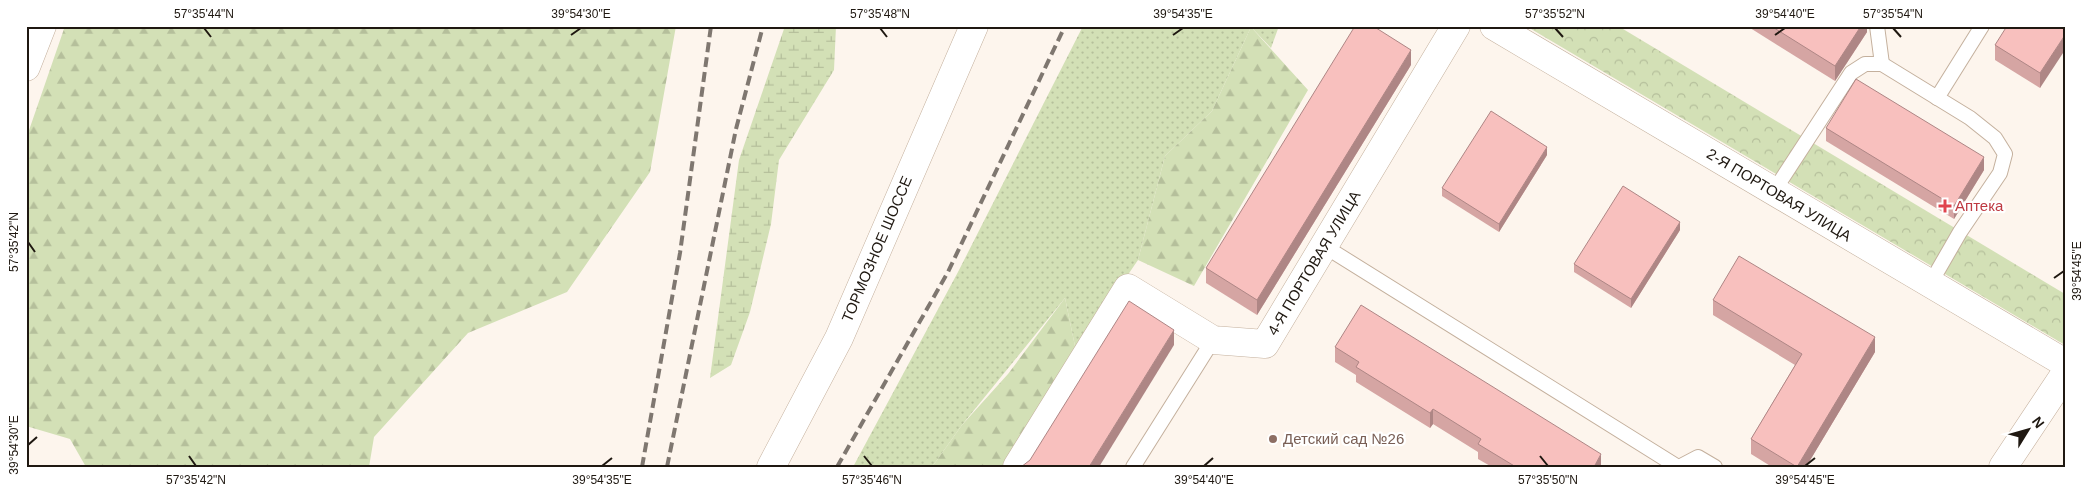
<svg xmlns="http://www.w3.org/2000/svg" width="2091" height="493" font-family="Arial,sans-serif">
	<defs>
		<pattern id="grass-dots" width="8" height="8" patternUnits="userSpaceOnUse" patternTransform="scale(1.25)"><rect width="8" height="8" fill="#d3e0b6"/><path d="M2 2h.1M6 6h.1" fill="none" stroke="#b5bf9b" stroke-width="1.8" stroke-linecap="round"/></pattern>
		<pattern id="forest-firs" width="22" height="20" patternUnits="userSpaceOnUse" patternTransform="scale(1.25)"><rect width="22" height="20" fill="#d3e0b6"/><path d="M5 1l3.5 6h-7zM16 11l3.5 6h-7z" fill="#b5bf9b"/></pattern>
		<pattern id="wetland-marsh" width="20" height="14" patternUnits="userSpaceOnUse" patternTransform="scale(1.25)"><rect width="20" height="14" fill="#d3e0b6"/><path d="M1 5h8M5 5V1M11 12h8M15 12V8" fill="none" stroke="#b5bf9b"/></pattern>
		<pattern id="park-crowns" width="20" height="18" patternUnits="userSpaceOnUse" patternTransform="scale(1.25)"><rect width="20" height="18" fill="#d3e0b6"/><path d="M2 6a3 3 0 1 1 6 0M12 15a3 3 0 1 1 6 0" fill="none" stroke="#b5bf9b"/></pattern>
	</defs>
	<rect width="100%" height="100%" fill="#fdf5ed"/>
	<!-- grass -->
	<path fill="url(#grass-dots)" d="M1083,26H1279L1271,48L1251,27L1212,111L1165,156L1138,260L1076,351L1065,298L962,425L932,467H853L958,272Z"/>
	<!-- forest -->
	<g fill="url(#forest-firs)">
		<path d="M65,26H676L650,172L567,292L468,333L374,437L369,467H86L70,439L26,426V139Z"/>
		<path d="M1251,27L1308,90L1194,286L1138,260L1165,156L1212,111Z"/>
		<path d="M1065,298L1076,351L1003,467H932L962,425L1008,374Z"/>
	</g>
	<!-- wetland -->
	<path fill="url(#wetland-marsh)" d="M785,26H836L834,70L779,160L771,224L750,312L731,365L710,378L739,160Z"/>
	<!-- park -->
	<path fill="url(#park-crowns)" d="M1526,26H1618L2065,294V345Z"/>
	<g fill="none" stroke-linecap="round" stroke-linejoin="round">
		<defs>
			<g id="service">
				<path d="M1877,26L1882,64"/>
				<path d="M1937,98L1982,26"/>
				<path d="M1774,191L1851,73L1865,64H1882L1970,118L1995,138L2005,154L2000,173L1960,232L1930,284"/>
				<path d="M1324,246L1678,467"/>
				<path d="M1133,467L1213,340"/>
				<path d="M1679,467L1698,457L1715,467"/>
			</g>
			<g id="minor">
				<path d="M1494,26L2065,363"/>
				<path d="M26,67L42,26"/>
				<path d="M1017,467L1128,288L1213,340L1265,344L1456,26"/>
				<path d="M2003,467L2065,374"/>
			</g>
			<path id="tertiary" d="M771,467L839,338L974,26"/>
		</defs>
		<!-- service casing -->
		<use href="#service" stroke="#c4b09d" stroke-width="16"/>
		<!-- minor casing -->
		<use href="#minor" stroke="#c4b09d" stroke-width="29"/>
		<!-- tertiary casing -->
		<use href="#tertiary" stroke="#c4b09d" stroke-width="29"/>
		<!-- service -->
		<use href="#service" stroke="#fff" stroke-width="14"/>
		<!-- minor -->
		<use href="#minor" stroke="#fff" stroke-width="28"/>
		<!-- tertiary -->
		<use href="#tertiary" stroke="#fff" stroke-width="28"/>
		<!-- rail -->
		<g stroke="#7f7770" stroke-width="4" stroke-dasharray="10 5" stroke-linecap="butt">
			<path d="M642,467L680,253L711,26"/>
			<path d="M667,467L736,129L763,26"/>
			<path d="M837,467L948,272L1065,26"/>
		</g>
	</g>
	<!-- wall -->
	<g fill="#d5a5a3">
		<path d="M1747,26H1867V32L1835,81Z"/>
		<path d="M2065,26L2040,88L1995,60V45Z"/>
		<path d="M1411,65L1257,315L1206,283V268Z"/>
		<path d="M1826,128L1984,170L1954,219L1826,141Z"/>
		<path d="M1547,155L1499,232L1442,196V188Z"/>
		<path d="M1680,230L1631,308L1574,272V264Z"/>
		<path d="M1713,300L1875,352L1806,467H1772L1751,454V439L1795,365L1713,315Z"/>
		<path d="M1335,347L1601,467H1492L1478,459V452L1433,424L1430,428L1356,382V375L1335,362Z"/>
	</g>
	<!-- shaded-wall -->
	<g fill="#ae8685">
		<path d="M1861,26H1867V32L1835,81V66Z"/>
		<path d="M2065,35V50L2040,88V73Z"/>
		<path d="M1411,50V65L1257,315V300Z"/>
		<path d="M1547,147V155L1499,232V224Z"/>
		<path d="M1984,157V170L1954,219V206Z"/>
		<path d="M1680,222V230L1631,308V299Z"/>
		<path d="M1174,330V345L1099,467H1089Z"/>
		<path d="M1875,337V352L1806,467H1797Z"/>
		<path d="M1433,409V424L1430,428V413Z"/>
		<path d="M1601,454V467H1594Z"/>
	</g>
	<!-- building -->
	<g fill="#f8c0be" stroke="#ae8685">
		<path d="M1355,26H1373L1411,50L1257,300L1206,268Z"/>
		<path d="M1771,26H1861L1835,66Z"/>
		<path d="M2007,26H2065V35L2040,73L1995,45Z"/>
		<path d="M1856,79L1984,157L1954,206L1826,128Z"/>
		<path d="M1491,111L1547,147L1499,224L1442,188Z"/>
		<path d="M1623,186L1680,222L1631,299L1574,264Z"/>
		<path d="M1739,256L1875,337L1797,467L1751,439L1802,354L1713,300Z"/>
		<path d="M1129,301L1174,330L1089,467H1021L1030,460Z"/>
		<path d="M1361,305L1601,454L1594,467H1516L1478,444L1481,439L1433,409L1430,413L1356,367L1359,362L1335,347Z"/>
	</g>
	<!-- ticks -->
	<path fill="none" stroke="#1f1811" stroke-width="2" d="M204,28L211,37M880,28L887,37M1555,28L1563,37M1893,28L1901,37M571,35L581,28M1173,35L1183,28M1775,35L1785,28M28,242L35,252M2054,278L2064,271M28,445L37,437M189,456L196,466M864,456L872,466M1540,456L1548,466M602,466L612,458M1204,466L1213,458M1805,466L1815,458"/>
	<!-- markers -->
	<path fill="#e0444e" stroke="#fff" stroke-width="2" d="M1942.5 198.5h5v5h5v5h-5v5h-5v-5h-5v-5h5z"/>
	<circle fill="#8d6e63" stroke="#fff" stroke-width="2" cx="1273" cy="439" r="5"/>
	<g text-anchor="middle" stroke-width="4.5" stroke-linejoin="round" paint-order="stroke">
		<!-- street labels -->
		<g font-size="15" fill="#1f1811" stroke="#fff">
			<text transform="translate(1779 195) rotate(31)" y="5">2-Я ПОРТОВАЯ УЛИЦА</text>
			<text transform="translate(877 249) rotate(-67)" y="5">ТОРМОЗНОЕ ШОССЕ</text>
			<text transform="translate(1314 263) rotate(-59)" y="5">4-Я ПОРТОВАЯ УЛИЦА</text>
		</g>
		<!-- health labels -->
		<g font-size="15" fill="#be3a42" stroke="#fff" text-anchor="start">
			<text x="1955" y="211">Аптека</text>
		</g>
		<!-- education labels -->
		<g font-size="15" fill="#785e54" stroke="#fff" text-anchor="start">
			<text x="1283" y="444">Детский сад №26</text>
		</g>
	</g>
	<!-- border -->
	<rect width="2091" height="493" fill="none" stroke="#ffffff" stroke-width="55"/>
	<!-- north arrow -->
	<g transform="translate(2028 430) rotate(53)" stroke="#ffffff" stroke-width="4" paint-order="stroke">
	<path d="M0-4L9 19L0 12L-9 19Z" fill="#1f1811"/>
	<text y="-8" font-size="14" font-weight="bold" text-anchor="middle" fill="#1f1811">N</text>
	</g>
	<rect x="28" y="28" width="2036" height="438" fill="none" stroke="#1f1811" stroke-width="2"/>
	<g font-size="12" text-anchor="middle" fill="#1f1811">
		<text x="204" y="18">57°35'44"N</text>
		<text x="581" y="18">39°54'30"E</text>
		<text x="880" y="18">57°35'48"N</text>
		<text x="1183" y="18">39°54'35"E</text>
		<text x="1555" y="18">57°35'52"N</text>
		<text x="1785" y="18">39°54'40"E</text>
		<text x="1893" y="18">57°35'54"N</text>
		<text transform="translate(14 242) rotate(-90)" y="4">57°35'42"N</text>
		<text transform="translate(2077 271) rotate(-90)" y="4">39°54'45"E</text>
		<text transform="translate(14 445) rotate(-90)" y="4">39°54'30"E</text>
		<text x="196" y="484">57°35'42"N</text>
		<text x="602" y="484">39°54'35"E</text>
		<text x="872" y="484">57°35'46"N</text>
		<text x="1204" y="484">39°54'40"E</text>
		<text x="1548" y="484">57°35'50"N</text>
		<text x="1805" y="484">39°54'45"E</text>
	</g>
</svg>
